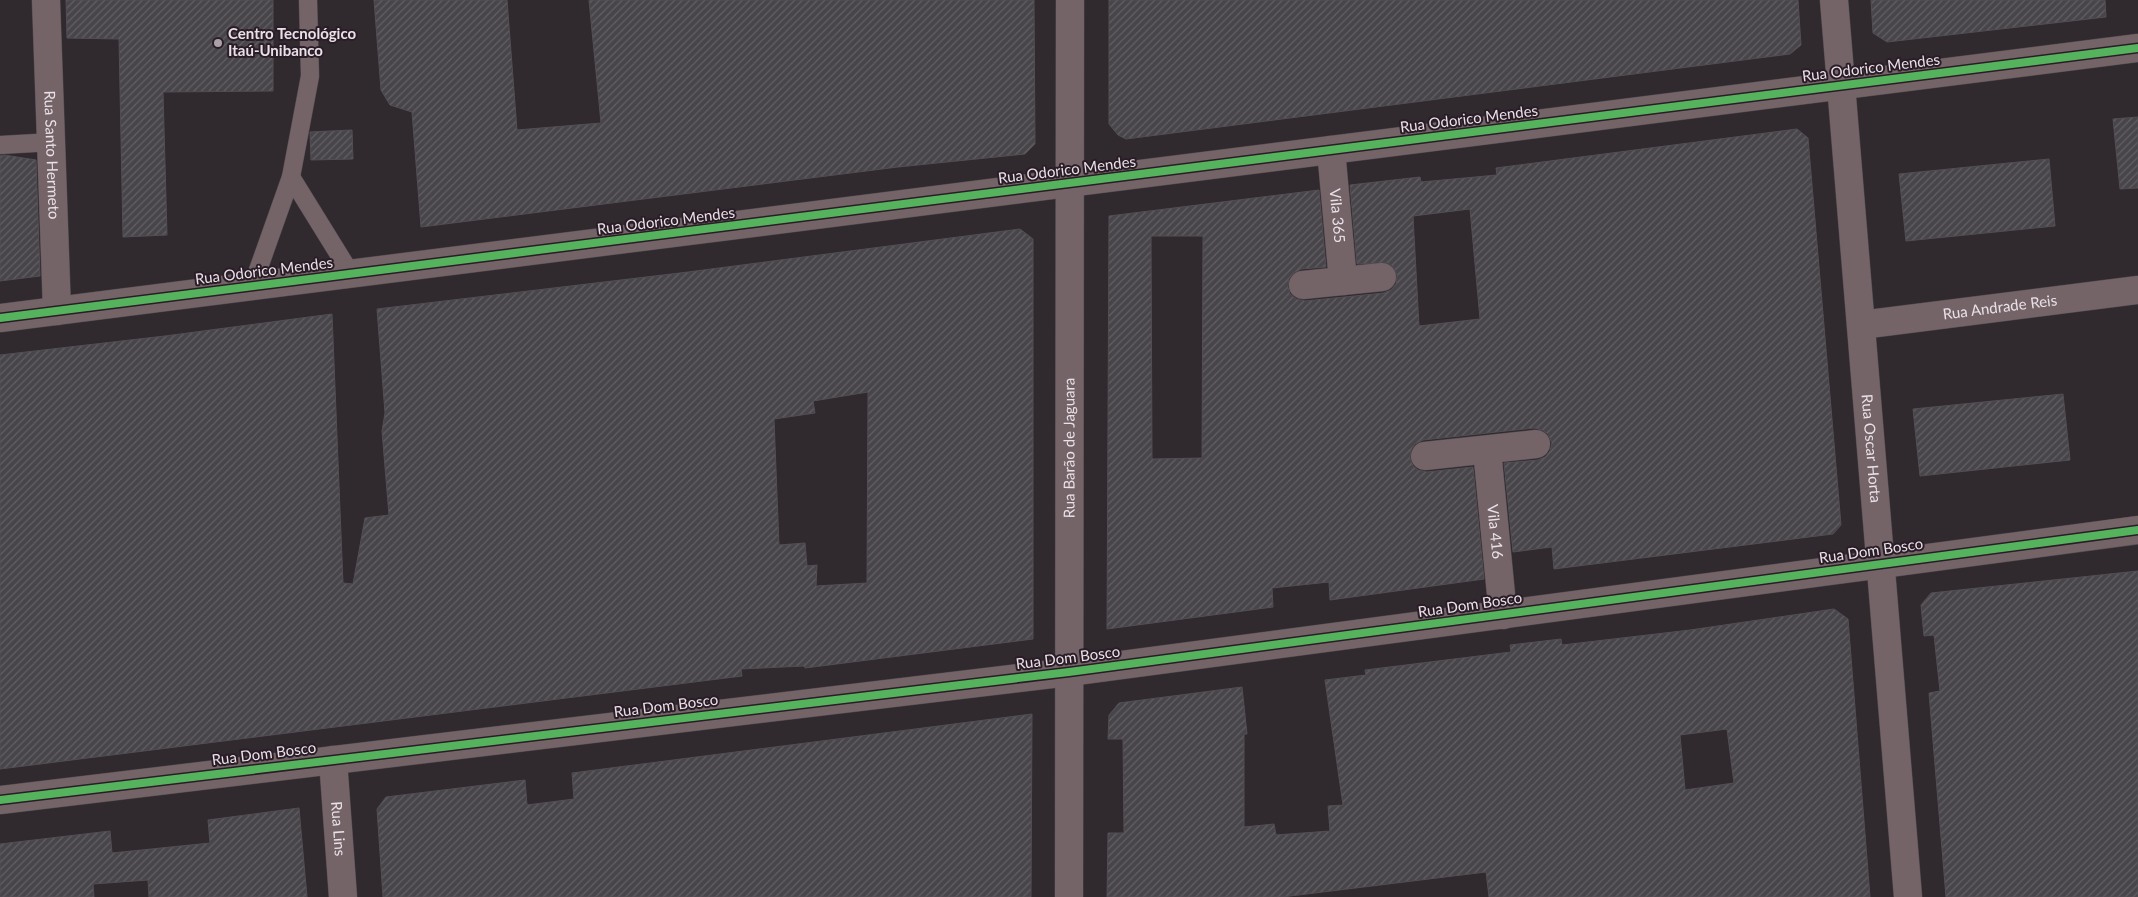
<svg xmlns="http://www.w3.org/2000/svg" width="2138" height="897" font-family="Lato,sans-serif">
	<defs>
		<pattern id="building-hatch" width="6" height="6" patternUnits="userSpaceOnUse" patternTransform="scale(1.25)"><rect width="6" height="6" fill="#48454a"/><path d="M-1 1l2-2M0 6l6-6M5 7l2-2" fill="none" stroke="#636064"/></pattern>
	</defs>
	<rect width="100%" height="100%" fill="#302a2f"/>
	<!-- building -->
	<g fill="url(#building-hatch)" stroke="#524e53" fill-rule="evenodd">
		<path d="M66,0H273V91L163,92L167,235L123,237L119,39L67,38Z"/>
		<path d="M374,0H507L517,130L601,123L589,0H1034L1035,144L1025,154L898,167L421,227L412,112L390,105L381,90Z"/>
		<path d="M1109,0H1798L1801,45L1790,54L1126,139L1118,135L1109,124Z"/>
		<path d="M1871,0H2105L2106,17L1887,42L1873,33Z"/>
		<path d="M2138,117V188L2120,189L2113,119Z"/>
		<path d="M1797,129L1808,138L1841,525L1833,534L1554,569L1552,547L1513,552L1504,463L1538,460L1545,457L1550,451L1552,443L1548,434L1542,430L1534,428L1423,440L1415,444L1411,450L1410,458L1413,466L1418,470L1427,472L1473,467L1484,579L1330,600L1329,582L1272,588L1273,607L1107,629L1109,216L1319,190L1326,267L1301,269L1294,273L1289,279L1288,287L1290,294L1296,299L1305,301L1384,293L1391,290L1396,284L1397,275L1394,268L1388,263L1357,264L1350,185L1420,177L1421,182L1497,175L1496,168ZM1470,209L1480,319L1419,326L1413,216ZM1151,236H1203L1202,458L1152,459Z"/>
		<path d="M352,130L353,159L311,160L310,132Z"/>
		<path d="M4,155L36,160L40,276L0,281V156Z"/>
		<path d="M2049,159L2055,226L1906,241L1899,174Z"/>
		<path d="M1020,229L1033,239V639L805,668L804,666L741,669L742,676L0,769V355L165,336L332,314L343,583L353,584L365,518L389,515L382,431L385,413L377,309L688,272ZM868,392L867,583L816,586L817,565L807,566L805,543L779,545L774,419L815,413L813,401Z"/>
		<path d="M2063,394L2070,460L1920,476L1913,409Z"/>
		<path d="M2138,571V897H1946L1929,693L1940,691L1934,635L1924,636L1921,605L1931,593Z"/>
		<path d="M1834,609L1848,619L1870,897H1489L1486,872L1282,897H1107L1108,833H1124L1123,739H1108L1109,715L1119,703L1242,687L1247,734H1244V827L1274,824L1276,835L1330,831L1328,806L1343,805L1325,680L1366,675L1365,670L1511,652L1510,645L1561,639L1562,645L1690,630ZM1727,729L1734,783L1685,790L1680,735Z"/>
		<path d="M1032,714L1031,897H383L377,809L386,797L525,780L527,805L574,799L572,773Z"/>
		<path d="M299,808L307,897H149L148,880L93,884L94,897H0V844L110,831L112,853L210,843L208,820Z"/>
	</g>
	<g fill="none" stroke-linecap="round" stroke-linejoin="round">
		<defs>
			<g id="lane">
				<path d="M0,145L53,142"/>
				<path d="M291,177L351,274"/>
				<path d="M252,287L291,177L310,76L308,0"/>
			</g>
			<g id="street">
				<path id="s1" d="M46,0L57,311"/>
				<path id="s2" d="M1834,0L1908,897"/>
				<path id="s3" d="M1331,150L1343,281"/>
				<path d="M1303,285L1382,277"/>
				<path d="M0,318L2138,48"/>
				<path id="s4" d="M1861,325L2138,290"/>
				<path id="s5" d="M1487,450L1503,615"/>
				<path d="M1425,456L1536,444"/>
				<path id="s6" d="M333,760L343,897"/>
				<path d="M0,800L1069,672L2138,530"/>
				<path id="s7" d="M1069,897L1070,0"/>
			</g>
		</defs>
		<!-- lane casing -->
		<use href="#lane" stroke="#4d484c" stroke-width="19"/>
		<!-- street casing -->
		<use href="#street" stroke="#4d484c" stroke-width="29"/>
		<!-- lane -->
		<use href="#lane" stroke="#746468" stroke-width="18"/>
		<!-- street -->
		<use href="#street" stroke="#746468" stroke-width="28"/>
		<defs>
			<g id="cycleway">
				<path d="M0,318L2138,48"/>
				<path d="M0,800L1069,672L2138,530"/>
			</g>
		</defs>
		<!-- cycleway casing -->
		<use href="#cycleway" stroke="#2a1d27" stroke-width="11"/>
		<!-- cycleway -->
		<use href="#cycleway" stroke="#56b35d" stroke-width="8"/>
	</g>
	<!-- markers -->
	<circle fill="#a9a1a7" stroke="#2a1d27" stroke-width="2" cx="218" cy="43" r="5"/>
	<g text-anchor="middle" stroke-width="4" stroke-linejoin="round" paint-order="stroke">
		<!-- poi labels -->
		<g font-size="15" font-weight="bold" fill="#eae1e8" stroke="#2a1d27" text-anchor="start">
			<text x="228" y="39">Centro Tecnológico<tspan x="228" dy="17">Itaú-Unibanco</tspan></text>
		</g>
		<!-- street labels -->
		<g font-size="15" fill="#eae1e8" stroke="#2a1d27">
			<text transform="translate(1871 68) rotate(-7)" y="5">Rua Odorico Mendes</text>
			<text transform="translate(1469 119) rotate(-7)" y="5">Rua Odorico Mendes</text>
			<text dy="5" stroke="none"><textPath href="#s1" startOffset="155">Rua Santo Hermeto</textPath></text>
			<text transform="translate(1067 170) rotate(-7)" y="5">Rua Odorico Mendes</text>
			<text dy="5" stroke="none"><textPath href="#s3" startOffset="66">Vila 365</textPath></text>
			<text transform="translate(666 221) rotate(-7)" y="5">Rua Odorico Mendes</text>
			<text transform="translate(264 271) rotate(-7)" y="5">Rua Odorico Mendes</text>
			<text dy="5" stroke="none"><textPath href="#s4" startOffset="140">Rua Andrade Reis</textPath></text>
			<text dy="5" stroke="none"><textPath href="#s7" startOffset="449">Rua Barão de Jaguara</textPath></text>
			<text dy="5" stroke="none"><textPath href="#s2" startOffset="450">Rua Oscar Horta</textPath></text>
			<text dy="5" stroke="none"><textPath href="#s5" startOffset="82">Vila 416</textPath></text>
			<text transform="translate(1871 551) rotate(-8)" y="5">Rua Dom Bosco</text>
			<text transform="translate(1470 605) rotate(-8)" y="5">Rua Dom Bosco</text>
			<text transform="translate(1068 658) rotate(-7)" y="5">Rua Dom Bosco</text>
			<text transform="translate(666 706) rotate(-7)" y="5">Rua Dom Bosco</text>
			<text transform="translate(264 754) rotate(-7)" y="5">Rua Dom Bosco</text>
			<text dy="5" stroke="none"><textPath href="#s6" startOffset="69">Rua Lins</textPath></text>
		</g>
	</g>
</svg>
